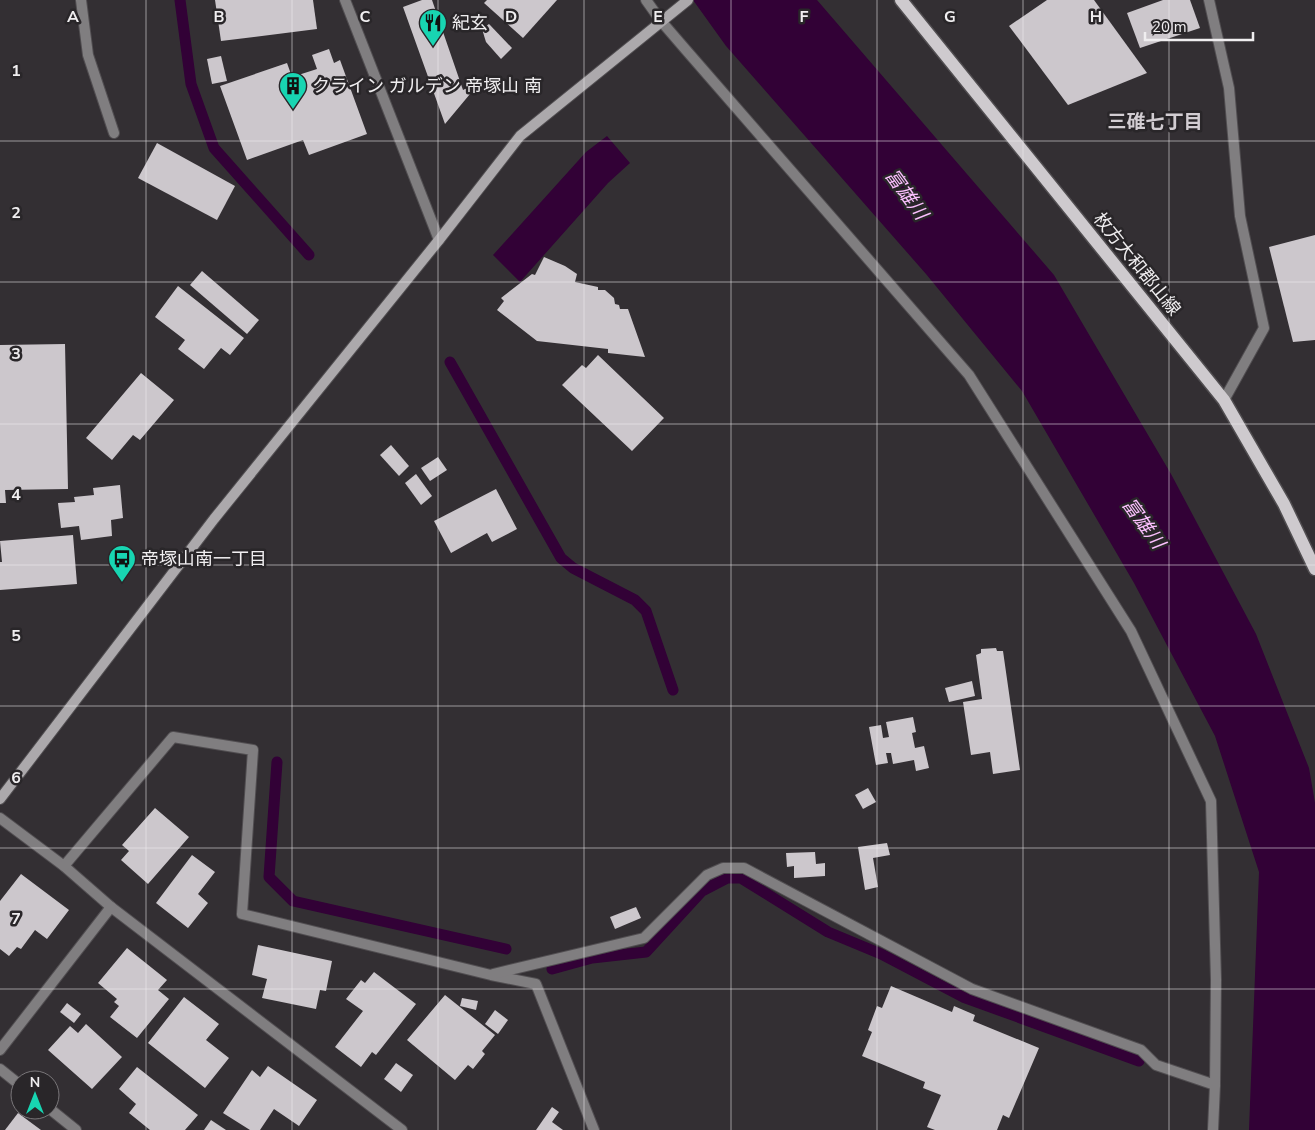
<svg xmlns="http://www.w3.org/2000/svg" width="1315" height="1130" font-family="'Nunito Sans','Noto Sans JP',sans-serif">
	<rect width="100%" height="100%" fill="#332f33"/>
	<!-- water -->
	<g fill="#320136">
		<path d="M693,0H817L1054,275L1171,474L1256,634L1309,768L1315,803V1130H1249L1259,872L1215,736L1134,583L1022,391L926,274L726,46Z"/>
		<path d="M607,136L630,163L608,183L520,282L493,255L586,152Z"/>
	</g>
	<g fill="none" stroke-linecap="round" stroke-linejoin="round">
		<!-- stream -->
		<g stroke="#320136" stroke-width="11">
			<path d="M180,0L191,84L214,148L309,255"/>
			<path d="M450,362L561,558L573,568L635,600L646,611L673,690"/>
			<path d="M277,762L269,877L293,901L506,949"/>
			<path d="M552,969L592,958L646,952L702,891L727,878H741L828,932L881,954L963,997L1139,1061"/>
		</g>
	</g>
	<!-- building -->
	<g fill="#ccc7cc">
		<path d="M215,0H313L317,29L221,41Z"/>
		<path d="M422,0H432L463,90L469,87L470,94L445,124L403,7Z"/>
		<path d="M487,0H557L523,38L484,3Z"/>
		<path d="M1047,0H1094L1147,73L1068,105L1009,26Z"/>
		<path d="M1163,0H1190L1200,28L1140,48L1127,13Z"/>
		<path d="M489,24L512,48L501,59L486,42L482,29Z"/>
		<path d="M329,49L334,63L340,60L367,134L309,155L303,140L247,160L220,86L287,63L292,77L317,69L312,55Z"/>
		<path d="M221,56L227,81L212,84L207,59Z"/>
		<path d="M157,143L235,186L217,220L138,178Z"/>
		<path d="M1315,235V340L1293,342L1269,247Z"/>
		<path d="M544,257L565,266L577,274L575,282L598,287V290H605L614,298L615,304L619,305L620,309H628L645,357L608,353V349L537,341L497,310L504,301L501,298L532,274L535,275Z"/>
		<path d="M202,271L259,320L247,334L190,285Z"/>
		<path d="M178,286L244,338L230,355L221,348L204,369L178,349L185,340L155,317Z"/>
		<path d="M65,344L68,489L5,490L6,503H0V345Z"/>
		<path d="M598,355L664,418L632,451L562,385L582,365L586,368Z"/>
		<path d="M141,373L174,400L140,440L133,435L112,460L86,438Z"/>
		<path d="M391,445L409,466L399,476L380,455Z"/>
		<path d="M438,457L447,470L430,481L421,468Z"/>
		<path d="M416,474L432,496L421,505L405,483Z"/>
		<path d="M120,485L123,518L111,520L112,536L81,540L79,526L61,528L58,503L75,502L74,497L94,495L93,488Z"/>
		<path d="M496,489L517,529L492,542L487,533L451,553L434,521Z"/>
		<path d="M73,535L77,584L0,590V562H2L0,541Z"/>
		<path d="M996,648L997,651H1003L1020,770L993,774L990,752L971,755L963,702L982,699L976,655L981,653V649Z"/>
		<path d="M972,681L975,696L949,702L945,688Z"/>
		<path d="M913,717L916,732L912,733L915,748L924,746L929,768L916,771L914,760L893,764L891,753H886L888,763L876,765L869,727L881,725L883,738L889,737L886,722Z"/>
		<path d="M868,788L876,802L863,809L855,795Z"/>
		<path d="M155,808L189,837L148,884L121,860L129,851L122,845Z"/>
		<path d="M887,843L890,855L873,858L878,887L865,890L858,847Z"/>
		<path d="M815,852L816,864L825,863V876L794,878V866L787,867L786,853Z"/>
		<path d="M192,855L215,872L198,894L208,903L188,928L156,903Z"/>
		<path d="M21,874L69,910L47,939L35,930L21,949L17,947L9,956L0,949V901Z"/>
		<path d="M636,907L641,918L615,929L610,917Z"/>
		<path d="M258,945L332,961L326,991L320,990L316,1009L262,998L267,979L252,975Z"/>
		<path d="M127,948L167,980L158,990L169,999L137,1038L110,1017L119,1006L114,1002L117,999L98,983Z"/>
		<path d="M374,972L416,1004L376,1055L372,1052L361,1067L335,1047L363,1011L346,999L361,980L365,983Z"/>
		<path d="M891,986L952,1012L954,1006L975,1015L973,1021L1039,1048L1009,1118L1003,1115L997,1130H935L927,1127L941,1095L923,1088L925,1082L862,1056L872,1032L868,1030L877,1006L882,1008Z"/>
		<path d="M445,995L495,1035L482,1051L485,1054L473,1069L468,1065L455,1080L407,1040Z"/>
		<path d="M184,997L219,1024L206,1040L229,1058L205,1088L148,1043Z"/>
		<path d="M462,998L478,1001L476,1010L460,1006Z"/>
		<path d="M67,1003L81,1014L74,1023L60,1012Z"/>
		<path d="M495,1010L508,1020L498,1034L485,1024Z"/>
		<path d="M86,1024L122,1057L92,1089L48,1050L70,1026L78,1033Z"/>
		<path d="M396,1063L413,1075L401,1092L384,1079Z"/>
		<path d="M268,1066L317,1100L299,1126L274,1109L260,1130H250L223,1113L252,1070L260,1077Z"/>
		<path d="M137,1067L198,1115L185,1130H150L129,1113L136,1104L119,1089Z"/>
		<path d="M552,1107L559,1112L552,1122L563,1130H536Z"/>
		<path d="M18,1113L41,1130H5Z"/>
		<path d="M211,1120L226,1130H204Z"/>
	</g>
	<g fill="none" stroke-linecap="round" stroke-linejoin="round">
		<defs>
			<g id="street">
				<path d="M81,0L88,55L114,133"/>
				<path d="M345,0L439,240"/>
				<path d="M646,0L661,21L686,50L969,375L1131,631L1211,801L1216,980L1215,1085"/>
				<path d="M1209,0L1229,88L1240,216L1264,328L1224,400"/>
				<path d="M0,818L64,866L111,907L402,1130"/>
				<path d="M64,866L173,737L253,750L242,914L491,975L536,984L594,1130"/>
				<path d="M493,974L644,938L707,875L723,868H744L972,989L1141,1050L1156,1065L1215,1085L1213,1130"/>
				<path d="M0,1050L111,907"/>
				<path d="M0,1069L20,1085"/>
				<path d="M50,1109L76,1130"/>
			</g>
			<path id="secondary" d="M0,799L214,519L439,240L520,136L688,0"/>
			<path id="primary" d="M901,0L1224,400L1284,504L1315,569"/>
		</defs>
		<!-- street casing -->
		<use href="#street" stroke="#514e51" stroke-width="12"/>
		<!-- secondary casing -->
		<use href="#secondary" stroke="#514e51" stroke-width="12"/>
		<!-- primary casing -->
		<use href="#primary" stroke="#514e51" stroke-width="15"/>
		<!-- street -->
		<use href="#street" stroke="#807e80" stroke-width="10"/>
		<!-- secondary -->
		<use href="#secondary" stroke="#aca9ac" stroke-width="10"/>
		<!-- primary -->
		<use href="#primary" stroke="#cecace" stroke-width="12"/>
	</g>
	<!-- grid -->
	<path fill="none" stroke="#f0eef0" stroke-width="1" stroke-opacity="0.55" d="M146,0V1130M292,0V1130M438,0V1130M584,0V1130M731,0V1130M877,0V1130M1023,0V1130M1169,0V1130M0,141H1315M0,282H1315M0,424H1315M0,565H1315M0,706H1315M0,848H1315M0,989H1315"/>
	<!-- icons -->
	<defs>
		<symbol id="restaurant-pin" viewBox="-11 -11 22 30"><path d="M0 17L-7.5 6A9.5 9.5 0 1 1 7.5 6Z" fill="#18d5b2" stroke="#292629"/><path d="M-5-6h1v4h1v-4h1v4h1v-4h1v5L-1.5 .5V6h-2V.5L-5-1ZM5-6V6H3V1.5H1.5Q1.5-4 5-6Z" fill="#111"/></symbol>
		<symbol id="building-pin" viewBox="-11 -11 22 30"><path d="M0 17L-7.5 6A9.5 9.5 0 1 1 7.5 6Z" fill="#18d5b2" stroke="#292629"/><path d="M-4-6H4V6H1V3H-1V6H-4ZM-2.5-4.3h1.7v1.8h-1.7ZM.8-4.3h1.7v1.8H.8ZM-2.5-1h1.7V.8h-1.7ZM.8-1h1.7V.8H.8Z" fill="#111"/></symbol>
		<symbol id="bus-pin" viewBox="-11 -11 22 30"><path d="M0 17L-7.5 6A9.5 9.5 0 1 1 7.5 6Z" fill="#18d5b2" stroke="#292629"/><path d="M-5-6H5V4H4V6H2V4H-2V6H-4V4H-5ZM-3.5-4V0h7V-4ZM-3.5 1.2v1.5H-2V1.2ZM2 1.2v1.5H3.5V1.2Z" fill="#111"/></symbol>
	</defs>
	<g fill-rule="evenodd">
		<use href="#restaurant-pin" x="417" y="7" width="32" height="43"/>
		<use href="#building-pin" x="277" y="70" width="32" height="43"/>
		<use href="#bus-pin" x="106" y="543" width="32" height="43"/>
	</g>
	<g text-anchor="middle" stroke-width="5" stroke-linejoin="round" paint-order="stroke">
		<!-- poi labels -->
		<g font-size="18" fill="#f0eef0" stroke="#292629" text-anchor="start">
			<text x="452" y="29">紀玄</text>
			<text x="312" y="92">クライン ガルデン 帝塚山 南</text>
			<text x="141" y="565">帝塚山南一丁目</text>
		</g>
		<!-- street labels -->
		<g font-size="18" fill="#f0eef0" stroke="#292629">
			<text transform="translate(1137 264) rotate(51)" y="6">枚方大和郡山線</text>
		</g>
		<!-- neighbourhood labels -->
		<g font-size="19" font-weight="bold" fill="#d2cdd2" stroke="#292629">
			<text x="1155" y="128">三碓七丁目</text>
		</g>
		<!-- water labels -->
		<g font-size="19" font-style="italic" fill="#fcc0ff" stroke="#292629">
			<text transform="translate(907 194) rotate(54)" y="7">富雄川</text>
			<text transform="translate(1144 523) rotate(54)" y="7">富雄川</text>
		</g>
	</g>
	<g font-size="16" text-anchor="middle" font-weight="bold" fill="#f0eef0" stroke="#292629" stroke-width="5" stroke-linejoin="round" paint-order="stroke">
		<text x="73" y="22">A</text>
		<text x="219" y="22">B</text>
		<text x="365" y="22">C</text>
		<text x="511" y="22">D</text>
		<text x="658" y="22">E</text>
		<text x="804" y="22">F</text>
		<text x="950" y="22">G</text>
		<text x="1096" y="22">H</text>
		<text x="16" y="76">1</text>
		<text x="16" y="218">2</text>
		<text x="16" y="359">3</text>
		<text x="16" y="500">4</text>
		<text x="16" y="641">5</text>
		<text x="16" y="783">6</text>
		<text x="16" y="924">7</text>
	</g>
	<!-- north arrow -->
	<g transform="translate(35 1095)"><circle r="24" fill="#292629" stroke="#797679"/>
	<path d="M0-4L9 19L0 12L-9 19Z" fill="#18d5b2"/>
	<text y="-8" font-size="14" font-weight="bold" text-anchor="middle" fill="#f0eef0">N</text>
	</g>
	<!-- scale -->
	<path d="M1145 32v8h108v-8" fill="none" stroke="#f0eef0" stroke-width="2.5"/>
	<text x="1152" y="32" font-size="15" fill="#f0eef0" stroke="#292629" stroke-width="4" paint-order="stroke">20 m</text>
</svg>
